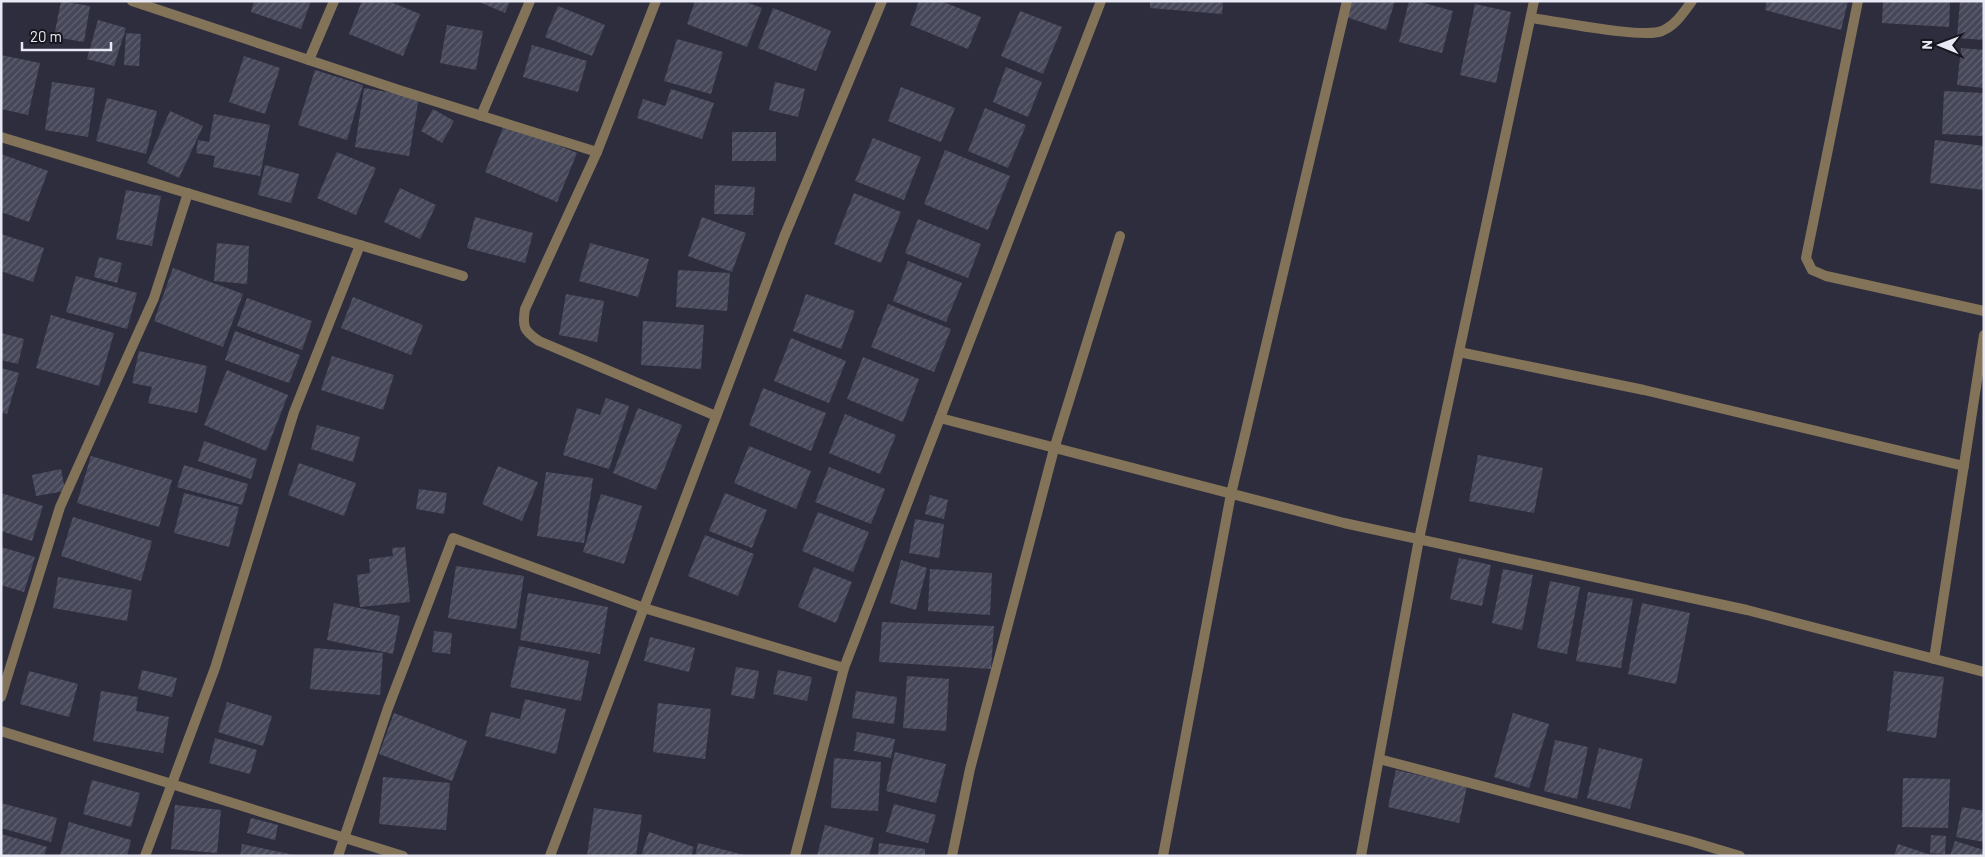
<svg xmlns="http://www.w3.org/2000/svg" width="1985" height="857" font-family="Barlow,sans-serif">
	<defs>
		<pattern id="building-hatch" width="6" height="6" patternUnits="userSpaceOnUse" patternTransform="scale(1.25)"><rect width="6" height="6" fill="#464759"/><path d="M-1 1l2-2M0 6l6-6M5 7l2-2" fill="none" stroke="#616271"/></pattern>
	</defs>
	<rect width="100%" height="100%" fill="#2d2d3e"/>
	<!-- building -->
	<g fill="url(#building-hatch)">
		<path d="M61,1L90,6L84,42L54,37Z"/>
		<path d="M254,1H311L301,29L251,12Z"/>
		<path d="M362,1H388L420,14L403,56L349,34Z"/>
		<path d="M477,1H510L505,13Z"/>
		<path d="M695,1H743L762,8L747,47L687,24Z"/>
		<path d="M919,1H941L981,17L968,49L910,25Z"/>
		<path d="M1150,1H1223L1222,14L1150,8Z"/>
		<path d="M1348,1H1395L1386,30L1343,16Z"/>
		<path d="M1409,1H1417L1453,11L1442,53L1399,42Z"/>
		<path d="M1767,1H1848L1841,30L1765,10Z"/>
		<path d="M1883,1H1950L1949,27L1882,23Z"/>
		<path d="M1960,1H1984V40L1957,38Z"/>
		<path d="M1475,4L1511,12L1496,83L1460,75Z"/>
		<path d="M558,6L605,25L592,56L545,37Z"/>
		<path d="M773,8L831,31L816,71L758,48Z"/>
		<path d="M1020,11L1062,27L1043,74L1001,56Z"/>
		<path d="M98,20L126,28L114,66L87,59Z"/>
		<path d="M447,25L483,31L476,70L440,63Z"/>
		<path d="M126,33L141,34L139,66L124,65Z"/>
		<path d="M677,39L723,52L711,94L664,81Z"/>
		<path d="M532,45L587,61L578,92L523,77Z"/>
		<path d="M1961,48L1984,50V88L1957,85Z"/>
		<path d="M1,55L40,63L28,115L1,109Z"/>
		<path d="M244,56L280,68L265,114L229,102Z"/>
		<path d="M1006,67L1042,82L1028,117L993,102Z"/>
		<path d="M315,70L363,85L347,140L298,125Z"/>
		<path d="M52,82L95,88L88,137L45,130Z"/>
		<path d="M775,82L805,89L798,117L769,110Z"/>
		<path d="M901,87L955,108L941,142L888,121Z"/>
		<path d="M364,88L419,97L409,156L355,147Z"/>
		<path d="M671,89L714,103L702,139L637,118L643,99L665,106Z"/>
		<path d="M1944,91L1984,93V136L1942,134Z"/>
		<path d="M107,98L157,111L146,154L96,141Z"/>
		<path d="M985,108L1026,125L1008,168L968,151Z"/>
		<path d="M433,109L454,121L442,143L421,131Z"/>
		<path d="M170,111L203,126L179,178L147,163Z"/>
		<path d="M214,114L270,125L260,176L213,167L215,156L196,153L198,140L209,142Z"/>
		<path d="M505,123L577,153L557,202L485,172Z"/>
		<rect x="732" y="132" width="44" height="29"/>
		<path d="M873,138L921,157L904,200L855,181Z"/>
		<path d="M1935,140L1984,146V190L1930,183Z"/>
		<path d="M945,150L1010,176L988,230L924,204Z"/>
		<path d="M337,152L376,168L356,215L317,198Z"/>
		<path d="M1,154L48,171L29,222L1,212Z"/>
		<path d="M265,165L299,174L291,203L258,195Z"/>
		<path d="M715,185L755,187L753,215L714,214Z"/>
		<path d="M400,188L436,205L420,239L384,222Z"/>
		<path d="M126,190L161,196L152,246L116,239Z"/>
		<path d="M854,193L901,212L881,263L834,244Z"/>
		<path d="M475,217L533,233L525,263L467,248Z"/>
		<path d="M702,217L746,233L732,272L688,256Z"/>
		<path d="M918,219L981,244L968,278L905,253Z"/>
		<path d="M1,234L44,248L33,282L1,271Z"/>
		<path d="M217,243L249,246L247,284L214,281Z"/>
		<path d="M590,243L649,259L638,297L579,281Z"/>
		<path d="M99,257L122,263L117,283L94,277Z"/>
		<path d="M908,261L962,283L946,322L893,301Z"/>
		<path d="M173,268L243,294L223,347L154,321Z"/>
		<path d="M678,270L730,273L727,311L676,307Z"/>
		<path d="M76,276L137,293L127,329L66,312Z"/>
		<path d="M566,294L604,301L597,342L559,335Z"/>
		<path d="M806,294L855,311L841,349L793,331Z"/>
		<path d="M353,297L423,325L411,355L341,328Z"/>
		<path d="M247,298L312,321L302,350L237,326Z"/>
		<path d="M888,304L951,329L934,372L871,347Z"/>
		<path d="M51,315L114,333L99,386L36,368Z"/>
		<path d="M643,321L704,325L701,369L641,365Z"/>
		<path d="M235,331L300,355L289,383L225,360Z"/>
		<path d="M1,333L24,339L18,364L1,360Z"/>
		<path d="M791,338L846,361L829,403L774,381Z"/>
		<path d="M139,351L207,366L197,413L148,403L152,387L132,383Z"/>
		<path d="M332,356L394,375L383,410L321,390Z"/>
		<path d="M863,357L919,379L903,422L847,399Z"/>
		<path d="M1,368L19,373L7,414L1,412Z"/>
		<path d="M227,370L288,395L266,451L204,425Z"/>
		<path d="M763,388L826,413L811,451L749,425Z"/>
		<path d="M606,398L629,406L609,469L563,455L577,408L600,415Z"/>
		<path d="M638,408L682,425L656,490L613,473Z"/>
		<path d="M845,414L896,435L880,474L829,453Z"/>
		<path d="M317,425L360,437L353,462L311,449Z"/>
		<path d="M204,441L257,459L251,479L198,461Z"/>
		<path d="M749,446L811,471L796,509L734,483Z"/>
		<path d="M1478,455L1543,468L1534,513L1469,501Z"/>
		<path d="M91,456L172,480L159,527L77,503Z"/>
		<path d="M299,463L356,483L344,516L288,495Z"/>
		<path d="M184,465L248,484L242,505L177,487Z"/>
		<path d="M498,466L538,482L522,521L482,504Z"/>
		<path d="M829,467L885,489L871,524L815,502Z"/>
		<path d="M61,469L65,491L36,496L32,475Z"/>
		<path d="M546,472L593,478L584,543L537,536Z"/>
		<path d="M419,489L447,493L444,514L416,509Z"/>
		<path d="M1,493L43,506L32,541L1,531Z"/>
		<path d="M184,493L239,507L229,547L174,533Z"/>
		<path d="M725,493L767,510L752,548L709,531Z"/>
		<path d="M601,494L642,506L624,564L583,552Z"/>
		<path d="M930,495L948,500L944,519L925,514Z"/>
		<path d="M818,512L869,532L853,572L802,551Z"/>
		<path d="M73,517L152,541L141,581L61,556Z"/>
		<path d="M915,519L944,524L939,558L909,553Z"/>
		<path d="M705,535L754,554L738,596L688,576Z"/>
		<path d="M1,547L35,557L24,592L1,585Z"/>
		<path d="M405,547L410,602L360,607L357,575L370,573L369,559L393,556L392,548Z"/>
		<path d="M1459,558L1491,565L1482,606L1450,599Z"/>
		<path d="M901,560L927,568L916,610L890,603Z"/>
		<path d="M456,566L524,576L516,629L448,618Z"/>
		<path d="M814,567L852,582L836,623L798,607Z"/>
		<path d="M930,569L992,573L990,615L928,611Z"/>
		<path d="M1503,569L1533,575L1522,630L1492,623Z"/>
		<path d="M58,577L132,590L127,621L53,608Z"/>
		<path d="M1550,581L1580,587L1567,654L1537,648Z"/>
		<path d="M1588,592L1633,599L1621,668L1576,661Z"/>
		<path d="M528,593L608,607L600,654L520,640Z"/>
		<path d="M334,603L400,616L393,654L327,640Z"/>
		<path d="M1642,603L1690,613L1676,684L1628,674Z"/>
		<path d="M882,622L994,626L991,669L879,662Z"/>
		<path d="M434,631L452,633L450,654L432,652Z"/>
		<path d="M650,637L695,648L689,672L644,661Z"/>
		<path d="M519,646L589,661L581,701L510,687Z"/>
		<path d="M314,648L383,653L380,695L310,689Z"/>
		<path d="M736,667L759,671L754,699L731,695Z"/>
		<path d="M142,670L177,678L172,697L138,689Z"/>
		<path d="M778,670L812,677L807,701L773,694Z"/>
		<path d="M29,671L78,684L69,717L20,704Z"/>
		<path d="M1894,671L1944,677L1936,738L1887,731Z"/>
		<path d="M907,676L949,679L946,731L903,728Z"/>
		<path d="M101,691L138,697L136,711L169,717L163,753L93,741Z"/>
		<path d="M856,691L897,697L894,724L852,718Z"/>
		<path d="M525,699L566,709L556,754L485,736L491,712L520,719Z"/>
		<path d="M227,702L272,716L263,746L218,732Z"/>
		<path d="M658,703L711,709L705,759L653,752Z"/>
		<path d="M394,713L467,741L452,781L379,754Z"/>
		<path d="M1513,713L1549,724L1529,788L1494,777Z"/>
		<path d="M857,732L895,739L891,758L854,751Z"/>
		<path d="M215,738L257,750L250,774L209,763Z"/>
		<path d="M1555,740L1588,747L1577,799L1544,791Z"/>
		<path d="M1599,748L1643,759L1630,809L1587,798Z"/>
		<path d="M895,752L946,764L936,803L886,791Z"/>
		<path d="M834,758L881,762L878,811L831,808Z"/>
		<path d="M1396,770L1467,786L1459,823L1388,807Z"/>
		<path d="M383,777L450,783L446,830L379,824Z"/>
		<path d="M1903,778L1950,779L1948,828L1902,827Z"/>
		<path d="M92,780L140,793L131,827L83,814Z"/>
		<path d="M1,803L57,818L51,842L1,828Z"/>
		<path d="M894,804L936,815L928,843L886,832Z"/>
		<path d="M175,805L221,810L217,853L171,849Z"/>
		<path d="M1962,807L1984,811V842L1956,837Z"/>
		<path d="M594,808L642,815L636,856H587Z"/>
		<path d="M251,818L278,825L275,840L247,833Z"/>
		<path d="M69,822L131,840L127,856H60Z"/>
		<path d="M825,825L874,838L869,856H817Z"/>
		<path d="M649,832L694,847L691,856H641Z"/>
		<path d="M1,834L47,847L44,856H1Z"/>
		<path d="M1931,835L1946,836L1945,854L1930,853Z"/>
		<path d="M1955,841L1984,850V856H1950Z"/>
		<path d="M698,843L744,855L743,856H695Z"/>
		<path d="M879,843L925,849V856H878Z"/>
		<path d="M242,844L294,855V856H240Z"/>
		<path d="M1898,844L1931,855V856H1894Z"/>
	</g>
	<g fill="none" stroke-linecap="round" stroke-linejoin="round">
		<!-- service -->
		<path stroke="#837358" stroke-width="10" d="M1531,18C1556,21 1642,39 1662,31C1676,25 1683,13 1692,1"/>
		<!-- minor -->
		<g stroke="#837358" stroke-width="10">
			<path d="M132,1L399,90L597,152"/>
			<path d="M656,1L597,152L525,309C522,327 524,331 539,341L716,416"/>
			<path d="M1101,1L940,418L1344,523L1747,610L1984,672"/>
			<path d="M1858,1L1806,258L1812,270L1826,276L1984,311"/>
			<path d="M309,60L334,1"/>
			<path d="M481,116L530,1"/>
			<path d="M1,137L463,276"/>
			<path d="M1459,352L1644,390L1964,466"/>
			<path d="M1934,659L1984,335"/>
			<path d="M1,697L60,507L154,298L188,193"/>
			<path d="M1,731L403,856"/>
			<path d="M1379,759L1690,841L1740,856"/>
			<path d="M145,856L215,668L294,412L360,245"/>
			<path d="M338,856L388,708L453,538L644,608L844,668"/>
			<path d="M550,856L784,237L882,1"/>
			<path d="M795,856L844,668L940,418"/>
			<path d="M952,856L970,769L1054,449L1120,236"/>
			<path d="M1163,856L1231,494L1347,1"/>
			<path d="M1361,856L1419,539L1534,1"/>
		</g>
	</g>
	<!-- border -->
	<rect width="1985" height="857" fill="none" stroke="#e8e9f4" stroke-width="5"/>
	<!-- north arrow -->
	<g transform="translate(1940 45) rotate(271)" stroke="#16161e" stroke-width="4" paint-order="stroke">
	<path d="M0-4L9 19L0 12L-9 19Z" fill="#e8e9f4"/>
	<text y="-8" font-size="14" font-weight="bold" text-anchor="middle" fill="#e8e9f4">N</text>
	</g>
	<!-- scale -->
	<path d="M22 42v8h89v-8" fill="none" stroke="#e8e9f4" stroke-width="2.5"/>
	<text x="30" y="42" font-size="15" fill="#e8e9f4" stroke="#16161e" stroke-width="4" paint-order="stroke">20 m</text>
</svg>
